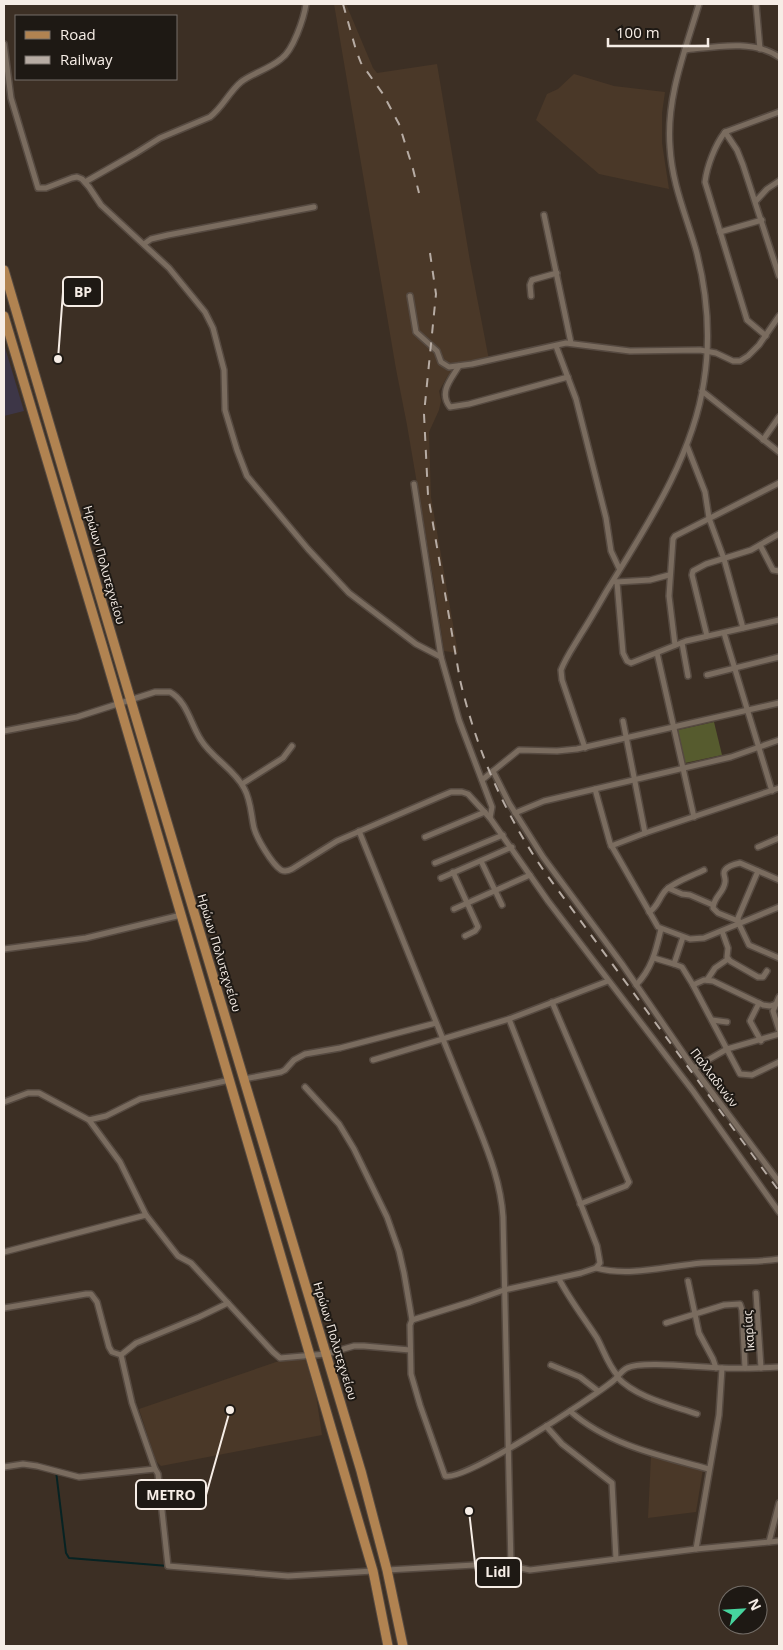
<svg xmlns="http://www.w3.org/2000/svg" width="783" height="1650" font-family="'Open Sans',sans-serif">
	<rect width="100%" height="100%" fill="#3c2f24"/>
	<!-- built -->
	<g fill="#4a3828">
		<path d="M334,4H346L373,68L377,73L437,64L470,261L489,360L455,367L447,377L439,391L441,401L439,410L429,432L431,497L458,653L444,651L436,595L407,425L396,369Z"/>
		<path d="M574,74L614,86L665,92L662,113V143L669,189L599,174L536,120L547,94L558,89Z"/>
		<path d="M305,1358L316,1395L322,1435L161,1466L156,1461L139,1409L282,1360Z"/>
		<path d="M651,1456L703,1469L696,1512L648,1518Z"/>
	</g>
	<!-- industrial -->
	<path fill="#3d3647" d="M4,344L24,411L4,416Z"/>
	<!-- green -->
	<path fill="#565b2e" d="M714,722L722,755L685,763L678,730Z"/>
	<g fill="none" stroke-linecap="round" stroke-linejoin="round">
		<!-- stream -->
		<path stroke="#072323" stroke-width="2" d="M56,1471L66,1553L69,1558L168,1566"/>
		<defs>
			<g id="minor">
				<path d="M756,4L760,49"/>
				<path d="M4,44L11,98L38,188H46L72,178L77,177L82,179L89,187L101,205L169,268L205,312L213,328L224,370L225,410L237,450L247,476L308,549L349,593L416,644L441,657"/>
				<path d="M685,50C714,47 754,39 779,57"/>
				<path d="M725,132L737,150L743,165L779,276"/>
				<path d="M85,182L136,153L160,138L210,117C223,107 229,92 241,82C253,73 269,69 281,59C293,51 304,18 306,4"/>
				<path d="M756,201L767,189L779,181"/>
				<path d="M544,215L571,343"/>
				<path d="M720,232L762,220"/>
				<path d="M144,244L151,239L168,235L314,207"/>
				<path d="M410,296L416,332L437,351L441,362L449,367L472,364L566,343L630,351L700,350L716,353L733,361H740L748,356L759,345L779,316"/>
				<path d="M531,296L530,285L532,280L557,273"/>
				<path d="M766,336L747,320L705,182C707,166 715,145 725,132L779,112"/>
				<path d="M556,346L576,399L606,518L611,551L619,568"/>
				<path d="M459,366C452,378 438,392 450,407L469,404L568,377"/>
				<path d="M702,391L779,452"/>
				<path d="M763,440L779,417"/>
				<path d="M687,446L705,492L709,518L724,559L743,628"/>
				<path d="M414,484L441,657L459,720L492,807L490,818"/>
				<path d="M760,545L773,570L779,571"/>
				<path d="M616,582L650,580L669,575"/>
				<path d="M617,582L623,653L627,661L631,663L686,641L779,620"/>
				<path d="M724,633L772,791"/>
				<path d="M707,636L692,575L693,571L706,564L751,550L779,534"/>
				<path d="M682,643L688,676"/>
				<path d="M675,645L669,596L673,539L675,536L779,483"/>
				<path d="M657,653L694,817"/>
				<path d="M707,675L779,657"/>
				<path d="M623,721L645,833"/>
				<path d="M4,731L77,717L155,692H170C187,701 191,725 201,740C212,758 234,769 244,788C251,800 251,815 254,828C257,839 272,864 281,870C285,872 288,871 292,869L337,841L439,797L451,792H462L468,794L490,818L548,901L693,1091L779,1212"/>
				<path d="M585,748L562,680L561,670C566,657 574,646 581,634C590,620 598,606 606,592C646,527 693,457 704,381C711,337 707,292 696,250C686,215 672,184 670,147C666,98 685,51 699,4"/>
				<path d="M493,771L509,803L543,857L622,964L690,1063L779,1182"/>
				<path d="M482,780L519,750L557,751L577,749L779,703"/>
				<path d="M242,784L283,758L292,746"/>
				<path d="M595,789L610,843L658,927L690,939L704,938L779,907"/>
				<path d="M515,813L544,801L731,757L779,740"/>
				<path d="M359,831L478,1126C490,1156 501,1185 503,1217L511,1566L530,1570L696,1549L779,1541"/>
				<path d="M425,837L485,812"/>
				<path d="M611,846L645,833L779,788"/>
				<path d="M758,847L779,838"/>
				<path d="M481,861L502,905"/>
				<path d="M435,863L503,835"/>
				<path d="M758,871L738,918L739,924L749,945L779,958"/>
				<path d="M453,872L478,927L475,931L465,936"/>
				<path d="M441,878L512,847"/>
				<path d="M668,888L682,894L690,895L713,905"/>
				<path d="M454,909L530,875"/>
				<path d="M649,912C658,907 659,897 666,890C676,881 692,876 704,870"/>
				<path d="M738,921L718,913L713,908C714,896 724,893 725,882C726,877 722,874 725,870C728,866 735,864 740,863L779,880"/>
				<path d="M722,931L728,948L727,957L730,961L758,977H763L767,971"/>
				<path d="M4,949L86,938L181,915"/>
				<path d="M654,958L674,964L683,937"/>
				<path d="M674,964L682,967L693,985L740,1074L752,1075L779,1062"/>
				<path d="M707,980L715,968L728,959"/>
				<path d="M636,985C652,969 656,950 661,929"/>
				<path d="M693,985L704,980L713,981L763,1005L770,1006L779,1003"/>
				<path d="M779,997L773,1011L779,1030"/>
				<path d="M552,1002L628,1180L629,1182L626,1186L580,1204"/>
				<path d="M759,1003L750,1021L761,1041"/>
				<path d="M712,1020L727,1022"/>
				<path d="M373,1060L509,1019L608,981"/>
				<path d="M694,1068L727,1049L779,1034"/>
				<path d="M244,1079L281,1072L285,1070L294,1060L305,1054L340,1048L436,1023"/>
				<path d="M305,1087L339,1124L354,1149L387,1217L399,1251L404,1273L412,1320L410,1325L411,1374L420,1405L445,1476C466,1481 592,1398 613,1381C618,1377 621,1371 627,1368C642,1360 702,1368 722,1368C741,1369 760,1368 779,1367"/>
				<path d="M4,1102L28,1093H39L89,1120L106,1116L140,1099L230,1080"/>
				<path d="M89,1120L120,1162L146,1215L178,1256L191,1263L273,1352L280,1358L326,1354L354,1346H364L410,1350"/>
				<path d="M4,1252L146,1215"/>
				<path d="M596,1268C630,1277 667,1266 702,1263C728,1261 754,1263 779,1259"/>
				<path d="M559,1279C570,1300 584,1318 597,1338C604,1351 608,1365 618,1376"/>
				<path d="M688,1281L699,1333L713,1359L716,1368"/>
				<path d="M756,1293L761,1368"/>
				<path d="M228,1303L199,1317L136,1343L121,1355L132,1403L155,1469L158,1474L168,1566L288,1576L373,1571"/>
				<path d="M4,1308L86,1294H91L97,1302L109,1347L112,1352L121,1355"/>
				<path d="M412,1320L470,1302L504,1290L581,1273L596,1268L600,1263L597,1246L509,1019"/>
				<path d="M666,1323L724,1305L740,1304L742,1310L745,1368"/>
				<path d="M551,1365L580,1377L598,1391"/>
				<path d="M617,1377C637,1398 671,1405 697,1414"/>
				<path d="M570,1411C608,1445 661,1456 709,1469"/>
				<path d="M546,1426L562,1444L612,1483L616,1559"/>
				<path d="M4,1467L23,1464L37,1466L79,1477L155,1469"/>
				<path d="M769,1542L779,1503"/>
				<path d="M696,1549L719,1415L722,1368"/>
				<path d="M387,1570L492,1564L511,1566"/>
			</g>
			<g id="primary">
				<path d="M4,270L144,745L361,1471L387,1570L403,1646"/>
				<path d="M4,316L103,648L373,1571L388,1646"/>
			</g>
		</defs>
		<!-- minor casing -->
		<use href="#minor" stroke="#564a41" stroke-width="8"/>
		<!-- primary casing -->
		<use href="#primary" stroke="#564a41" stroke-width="11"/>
		<!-- minor -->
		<use href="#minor" stroke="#7a6c5f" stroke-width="5"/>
		<!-- primary -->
		<use href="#primary" stroke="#b18351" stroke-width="9"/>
		<!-- rail -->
		<g stroke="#b7aca4" stroke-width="2" stroke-dasharray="9 9" stroke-linecap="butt">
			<path d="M343,4L356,50L361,63L383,94L399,124L413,169L419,193"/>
			<path d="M430,253L436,294L424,414L428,495L460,680C477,751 503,811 544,871L779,1191"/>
		</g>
	</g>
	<g text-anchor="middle" stroke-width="4" stroke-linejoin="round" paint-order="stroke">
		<!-- street labels -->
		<g font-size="12" fill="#f6ede6" stroke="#1e1914">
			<text transform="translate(104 565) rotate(74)" y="4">Ηρώων Πολυτεχνείου</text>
			<text transform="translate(219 953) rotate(73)" y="4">Ηρώων Πολυτεχνείου</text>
			<text transform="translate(714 1078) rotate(53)" y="4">Παλλαδινών</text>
			<text transform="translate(749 1331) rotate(-94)" y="4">Ικαρίας</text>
			<text transform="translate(335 1341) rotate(73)" y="4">Ηρώων Πολυτεχνείου</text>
		</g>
	</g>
	<!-- callouts -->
	<path fill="none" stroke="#f6ede6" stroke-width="2" d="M58 359L63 292M230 1410L206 1495M469 1511L476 1572"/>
	<g fill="#f6ede6" stroke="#1e1914" stroke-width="2">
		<circle cx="58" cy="359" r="5"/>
		<circle cx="230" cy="1410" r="5"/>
		<circle cx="469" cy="1511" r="5"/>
	</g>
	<g fill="#1e1914" stroke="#f6ede6" stroke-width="2">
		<rect x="63" y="277" width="39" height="29" rx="5"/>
		<rect x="136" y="1480" width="70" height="29" rx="5"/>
		<rect x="476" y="1558" width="45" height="29" rx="5"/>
	</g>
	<g font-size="14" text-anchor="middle" font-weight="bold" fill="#f6ede6">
		<text x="83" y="297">BP</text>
		<text x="171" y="1500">METRO</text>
		<text x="498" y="1577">Lidl</text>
	</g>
	<!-- border -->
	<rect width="783" height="1650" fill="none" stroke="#f6ede6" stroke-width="10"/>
	<!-- legend -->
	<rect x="15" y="15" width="162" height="65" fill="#1e1914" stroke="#746e68"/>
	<rect x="25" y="31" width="25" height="8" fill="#b18351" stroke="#746e68"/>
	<text x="60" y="40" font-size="15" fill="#f6ede6">Road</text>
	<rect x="25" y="56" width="25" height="8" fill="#b7aca4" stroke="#746e68"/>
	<text x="60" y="65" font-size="15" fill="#f6ede6">Railway</text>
	<!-- north arrow -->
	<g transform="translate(743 1610) rotate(65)"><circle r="24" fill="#1e1914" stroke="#746e68"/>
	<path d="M0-4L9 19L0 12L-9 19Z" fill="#46d49e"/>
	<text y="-8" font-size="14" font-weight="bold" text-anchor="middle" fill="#f6ede6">N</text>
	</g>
	<!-- scale -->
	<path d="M608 38v8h100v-8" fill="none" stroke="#f6ede6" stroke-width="2.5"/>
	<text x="616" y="38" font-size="15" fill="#f6ede6" stroke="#1e1914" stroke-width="4" paint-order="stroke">100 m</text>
</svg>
